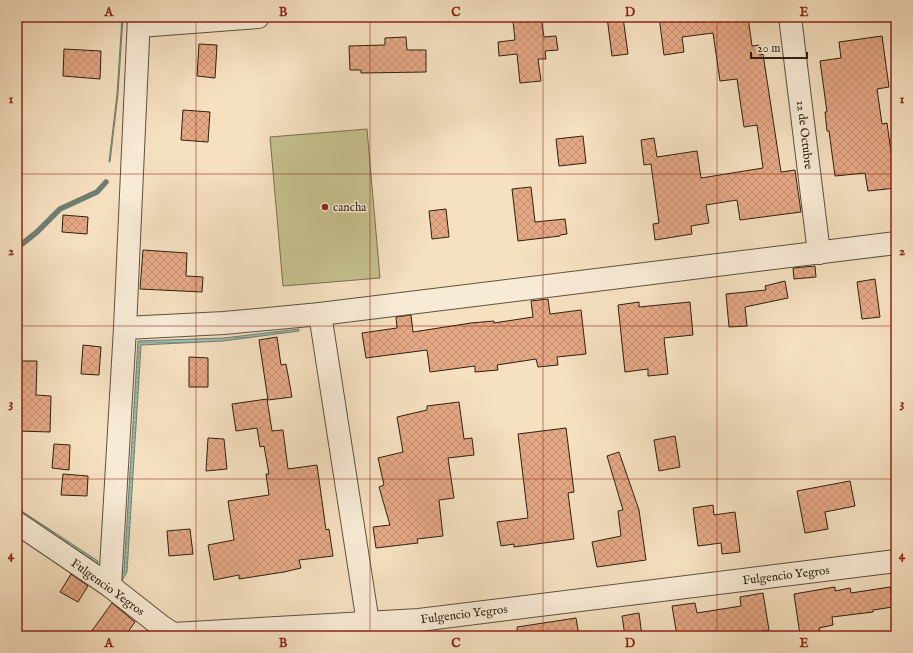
<svg xmlns="http://www.w3.org/2000/svg" width="913" height="653" font-family="'IM FELL English',serif">
	<defs>
		<pattern id="water-rules" width="6" height="5" patternUnits="userSpaceOnUse"><rect width="6" height="5" fill="#9dbdae"/><path d="M0 2.5h6" fill="none" stroke="#87a295"/></pattern>
		<pattern id="building-cross-hatch" width="8" height="8" patternUnits="userSpaceOnUse"><rect width="8" height="8" fill="#e5a885"/><path d="M0 0l8 8M0 8l8-8" fill="none" stroke="#c59072"/></pattern>
	</defs>
	<rect width="100%" height="100%" fill="#f5e0c0"/>
	<filter id="stains"><feTurbulence type="fractalNoise" baseFrequency=".005" numOctaves="4"/><feColorMatrix values="0 0 0 0 .2 0 0 0 0 .09 0 0 0 0 .02 0 0 0 .5 -.17"/></filter>
	<radialGradient id="worn" r=".72"><stop offset=".6" stop-color="#630" stop-opacity="0"/><stop offset="1" stop-color="#630" stop-opacity=".3"/></radialGradient>
	<!-- pitch -->
	<path fill="#c4c08d" stroke="#787050" d="M367,129L380,278L283,286L270,137Z"/>
	<!-- water -->
	<g fill="url(#water-rules)" stroke="#707f70">
		<path d="M122,17H123L118,94L110,162H109L117,94Z"/>
		<path d="M299,329V331L223,341L141,345L127,572L120,584L118,583L124,571L138,341L224,338Z"/>
		<path d="M17,508L98,561L97,565L17,511Z"/>
	</g>
	<g fill="none" stroke-linecap="round" stroke-linejoin="round">
		<!-- stream -->
		<path stroke="#707f70" stroke-width="5.5" d="M17,248L37,232L60,209L97,192L106,182"/>
	</g>
	<!-- building -->
	<g fill="url(#building-cross-hatch)" stroke="#2c2112">
		<path d="M607,17H623L628,54L612,56Z"/>
		<path d="M659,17H748L752,46L759,45L760,55L763,54L781,172L795,170L801,212L740,220L737,200L706,205L709,223L691,226L692,234L655,240L653,224L659,223L651,164L644,165L641,140L654,138L657,157L697,151L701,178L763,168L757,125L744,127L737,79L720,81L713,33L682,37L684,52L664,55Z"/>
		<path d="M541,18L544,37L556,36L558,50L545,51L546,59H538L541,81L520,83L517,54L499,56L498,42L515,40L513,21Z"/>
		<path d="M882,36L889,87L877,89L882,124L887,123L896,188L868,191L865,173L835,176L829,131H827L825,112H827L820,61L841,58L839,42Z"/>
		<path d="M406,37L407,50H426V72L361,73V70H350L349,46L385,45V38Z"/>
		<path d="M199,44L217,45L215,78L197,76Z"/>
		<path d="M64,49L101,51L100,79L63,76Z"/>
		<path d="M183,110L210,112L208,142L181,140Z"/>
		<path d="M583,136L586,163L559,166L556,139Z"/>
		<path d="M531,187L535,222L565,219L567,234L560,235V236L518,241L512,189Z"/>
		<path d="M446,209L449,237L432,239L429,211Z"/>
		<path d="M63,215L88,217L87,234L62,232Z"/>
		<path d="M143,250L187,253L186,276L203,277L202,292L140,289Z"/>
		<path d="M815,266L816,277L794,279L793,268Z"/>
		<path d="M875,279L880,317L862,319L857,282Z"/>
		<path d="M785,281L788,298L745,307L747,326L729,327L726,294L766,290L765,286Z"/>
		<path d="M548,299L550,314L581,310L586,354L557,357L558,365L538,367L536,359L497,365L498,370L475,372V366L430,372L427,350L366,358L362,333L397,328L396,317L411,315L413,332L471,323L494,321V323L533,317L531,301Z"/>
		<path d="M639,302V307L690,302L693,335L664,338L668,374L648,376V369L625,372L618,305Z"/>
		<path d="M277,337L281,365L286,364L292,397L268,400L259,340Z"/>
		<path d="M83,345L101,347L99,375L81,374Z"/>
		<path d="M189,357L208,358V387H189Z"/>
		<path d="M22,361H37L36,395L51,396L50,432L17,431V396H21Z"/>
		<path d="M267,399L272,431L283,430L288,469L317,465L326,530L329,529L333,556L299,560L301,568L284,572L239,579V575L214,580L208,545L234,540L228,501L269,495L266,474H269L264,446L260,447L257,428L236,431L232,404Z"/>
		<path d="M459,402L464,439L472,438L474,455L448,458L454,498L439,500L443,536L417,539L418,543L376,548L373,527L390,525L379,487L384,485L378,458L403,452L397,417L427,410V406Z"/>
		<path d="M566,428L574,492L568,493L574,539L514,547V544L501,546L497,522L528,518L518,434Z"/>
		<path d="M675,436L680,467L659,471L654,440Z"/>
		<path d="M208,438L224,439L227,469L206,471Z"/>
		<path d="M54,444L70,445L69,470L52,468Z"/>
		<path d="M619,452L639,510L646,560L597,567L592,542L621,536L618,511L623,510L607,456Z"/>
		<path d="M63,474L88,476L87,496L61,495Z"/>
		<path d="M850,481L855,506L825,512L828,529L805,533L797,491Z"/>
		<path d="M713,505L714,515L735,512L740,552L722,554L721,543L698,546L693,508Z"/>
		<path d="M190,529L193,554L169,556L167,531Z"/>
		<path d="M71,574L88,586L78,602L60,592Z"/>
		<path d="M835,587V591L850,588L851,593L890,587L893,607L873,610V612L832,617L833,625L819,628L820,632L800,635L794,594Z"/>
		<path d="M763,593L769,630L731,636H677L672,606L695,603L697,613L741,606L740,597Z"/>
		<path d="M112,603L135,622L125,636H88Z"/>
		<path d="M639,613L642,636H625L622,616Z"/>
		<path d="M576,618L579,636H518L517,627Z"/>
	</g>
	<g fill="none" stroke-linecap="round" stroke-linejoin="round">
		<defs>
			<g id="minor">
				<path d="M790,17L819,253"/>
				<path d="M139,26L258,17"/>
				<path d="M320,314L368,623"/>
				<path d="M125,328L224,323L320,314L896,243"/>
				<path d="M17,523L110,586L161,626L173,634L419,620L896,561"/>
				<path d="M110,586L125,328L139,17"/>
			</g>
		</defs>
		<!-- minor casing -->
		<use href="#minor" stroke="#5e513e" stroke-width="24"/>
		<!-- minor -->
		<use href="#minor" stroke="#f8ebd6" stroke-width="22"/>
	</g>
	<!-- grid -->
	<path fill="none" stroke="#8f2418" stroke-width="1" stroke-opacity="0.55" d="M196,17V636M370,17V636M543,17V636M717,17V636M17,174H896M17,326H896M17,479H896"/>
	<!-- markers -->
	<circle fill="#8f2418" stroke="#f8ebd6" stroke-width="1.5" cx="325" cy="207" r="4"/>
	<g text-anchor="middle" stroke-width="3" stroke-linejoin="round" paint-order="stroke">
		<!-- street labels -->
		<g font-size="12" fill="#2c2112" stroke="#f8ebd6">
			<text transform="translate(805 135) rotate(83)" y="4">12 de Octubre</text>
			<text transform="translate(786 575) rotate(-7)" y="4">Fulgencio Yegros</text>
			<text transform="translate(108 587) rotate(36)" y="4">Fulgencio Yegros</text>
			<text transform="translate(464 614) rotate(-7)" y="4">Fulgencio Yegros</text>
		</g>
		<!-- poi labels -->
		<g font-size="12" fill="#2c2112" stroke="#f8ebd6" text-anchor="start">
			<text x="333" y="211">cancha</text>
		</g>
	</g>
	<!-- margin -->
	<rect width="913" height="653" fill="none" stroke="#f5e0c0" stroke-width="44"/>
	<!-- scale -->
	<path d="M751 52v6h56v-6" fill="none" stroke="#2c2112" stroke-width="2"/>
	<text x="757" y="52" font-size="12" fill="#2c2112" stroke="#f8ebd6" stroke-width="3" paint-order="stroke">20 m</text>
	<rect x="22" y="22" width="869" height="609" fill="none" stroke="#8f2418" stroke-width="1.5"/>
	<g font-size="13" text-anchor="middle" font-weight="bold" fill="#8f2418">
		<text x="109" y="16">A</text>
		<text x="283" y="16">B</text>
		<text x="456" y="16">C</text>
		<text x="630" y="16">D</text>
		<text x="804" y="16">E</text>
		<text x="11" y="103">1</text>
		<text x="902" y="103">1</text>
		<text x="11" y="255">2</text>
		<text x="902" y="255">2</text>
		<text x="11" y="407">3</text>
		<text x="902" y="407">3</text>
		<text x="11" y="559">4</text>
		<text x="902" y="559">4</text>
		<text x="109" y="647">A</text>
		<text x="283" y="647">B</text>
		<text x="456" y="647">C</text>
		<text x="630" y="647">D</text>
		<text x="804" y="647">E</text>
	</g>
	<rect width="100%" height="100%" filter="url(#stains)"/>
	<rect width="100%" height="100%" fill="url(#worn)"/>
</svg>
